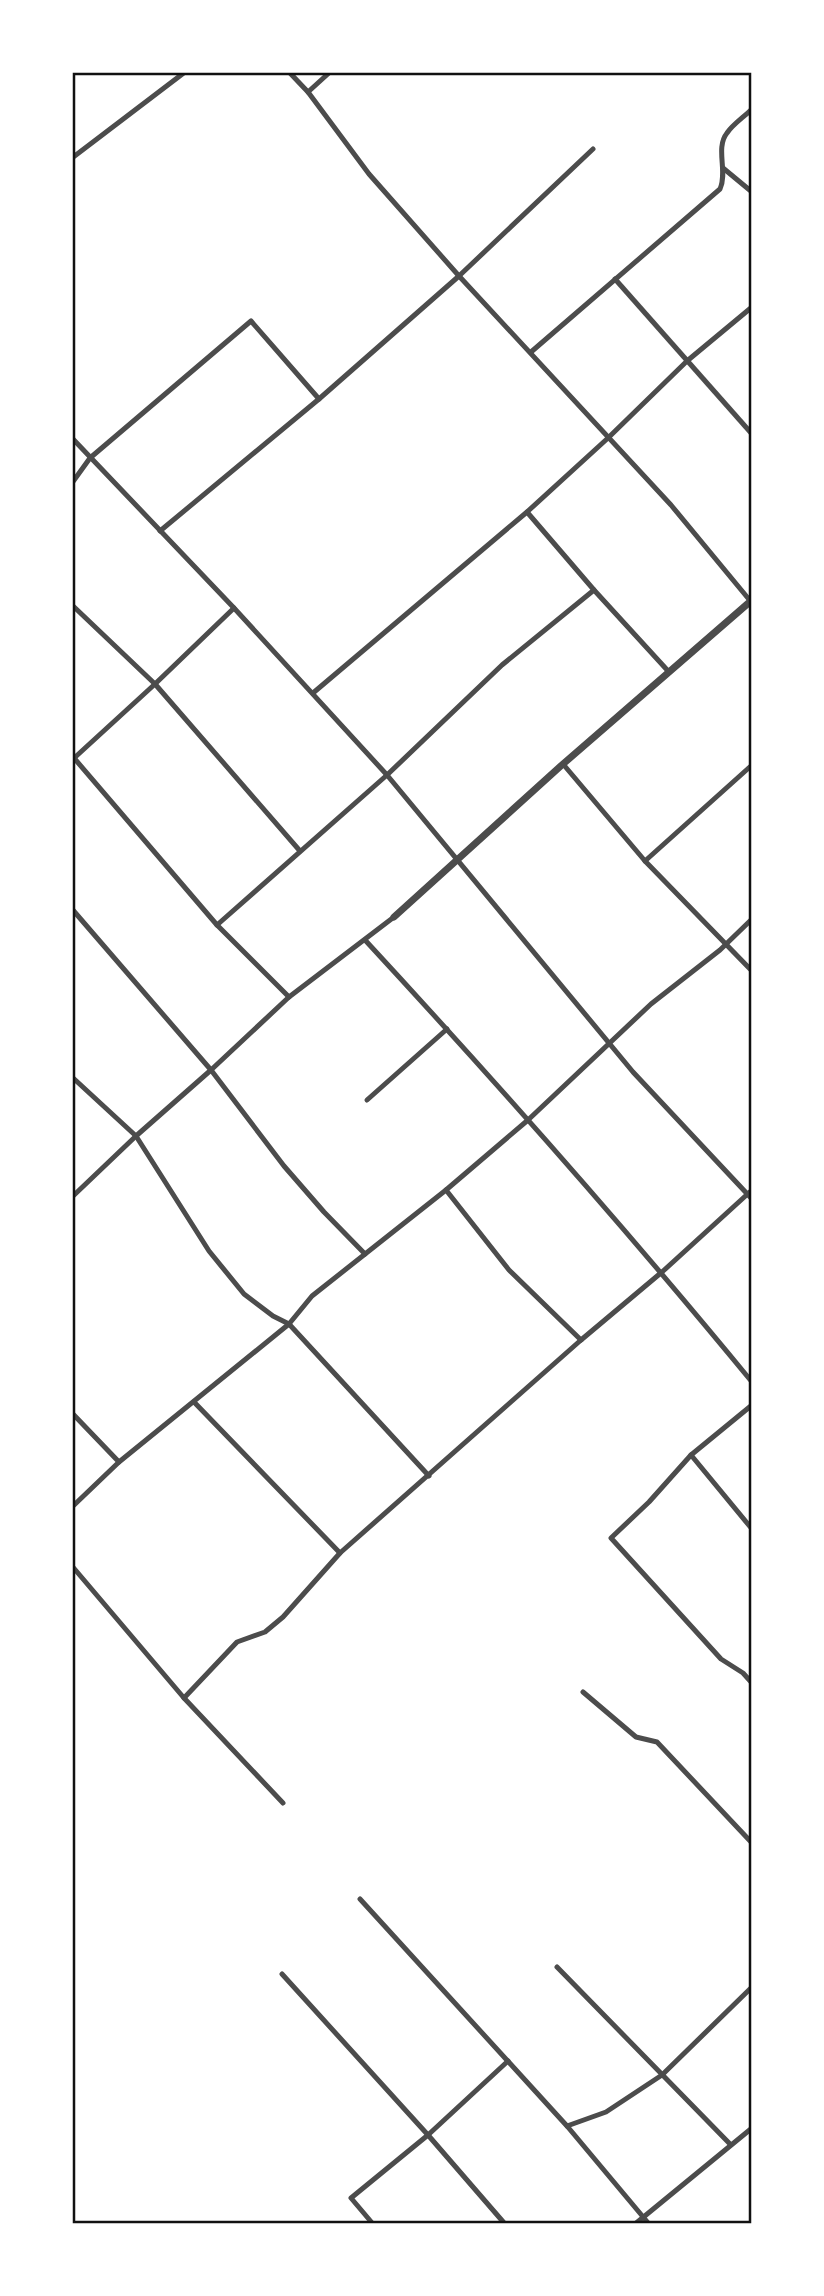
<svg xmlns="http://www.w3.org/2000/svg" width="824" height="2296" font-family="'Fira Sans Condensed',sans-serif">
	<rect width="100%" height="100%" fill="#fff"/>
	<g fill="none" stroke-linecap="round" stroke-linejoin="round">
		<!-- minor -->
		<g stroke="#4c4c4c" stroke-width="5">
			<path d="M289,72L308,92L369,174L459,276L671,505L752,603"/>
			<path d="M308,92L330,72"/>
			<path d="M72,158L185,72"/>
			<path d="M723,168L752,192"/>
			<path d="M615,279L752,434"/>
			<path d="M531,352L720,189C728,172 715,148 727,133C733,124 744,117 752,109"/>
			<path d="M72,438L234,608L387,775L633,1072L752,1199"/>
			<path d="M72,483L90,458L251,321L319,399"/>
			<path d="M527,512L594,590L669,672"/>
			<path d="M160,531L319,399L459,276L593,149"/>
			<path d="M72,605L155,684L300,851"/>
			<path d="M313,693L527,512L608,438L687,361L752,307"/>
			<path d="M74,758L217,925L289,997"/>
			<path d="M72,760L155,684L234,608"/>
			<path d="M563,764L645,861L752,971"/>
			<path d="M645,861L752,765"/>
			<path d="M72,909L211,1070L284,1166L324,1212L365,1254"/>
			<path d="M217,925L387,775L502,665L594,590"/>
			<path d="M365,940C498,1084 628,1231 752,1382"/>
			<path d="M72,1077L136,1136L209,1251L244,1294L273,1316L289,1324L429,1476"/>
			<path d="M367,1100L447,1029"/>
			<path d="M72,1197L136,1136L211,1070L289,997L394,917"/>
			<path d="M581,1340L509,1270L446,1190L528,1120L651,1004L720,950L752,919"/>
			<path d="M194,1402L340,1553"/>
			<path d="M752,1405L691,1455L649,1502L611,1538L721,1659L743,1673L752,1683"/>
			<path d="M72,1413L119,1462L72,1507"/>
			<path d="M691,1455L752,1529"/>
			<path d="M119,1462L289,1324L312,1296L446,1190"/>
			<path d="M72,1566L184,1698L283,1803"/>
			<path d="M583,1692L636,1737L657,1742L752,1843"/>
			<path d="M184,1698L237,1642L265,1632L283,1617L340,1553L581,1340L662,1272L752,1190"/>
			<path d="M360,1899L567,2126L606,2112L662,2075L752,1987"/>
			<path d="M557,1967L730,2144"/>
			<path d="M282,1974L428,2135L505,2224"/>
			<path d="M567,2126L649,2224"/>
			<path d="M373,2224L351,2198L428,2135L508,2061"/>
			<path d="M635,2224L752,2128"/>
		</g>
		<!-- tertiary -->
		<path stroke="#4c4c4c" stroke-width="7" d="M394,917L563,764L752,600"/>
	</g>
	<!-- border -->
	<rect width="824" height="2296" fill="none" stroke="#ffffff" stroke-width="147"/>
	<rect x="74" y="74" width="676" height="2148" fill="none" stroke="#111" stroke-width="2.5"/>
</svg>
